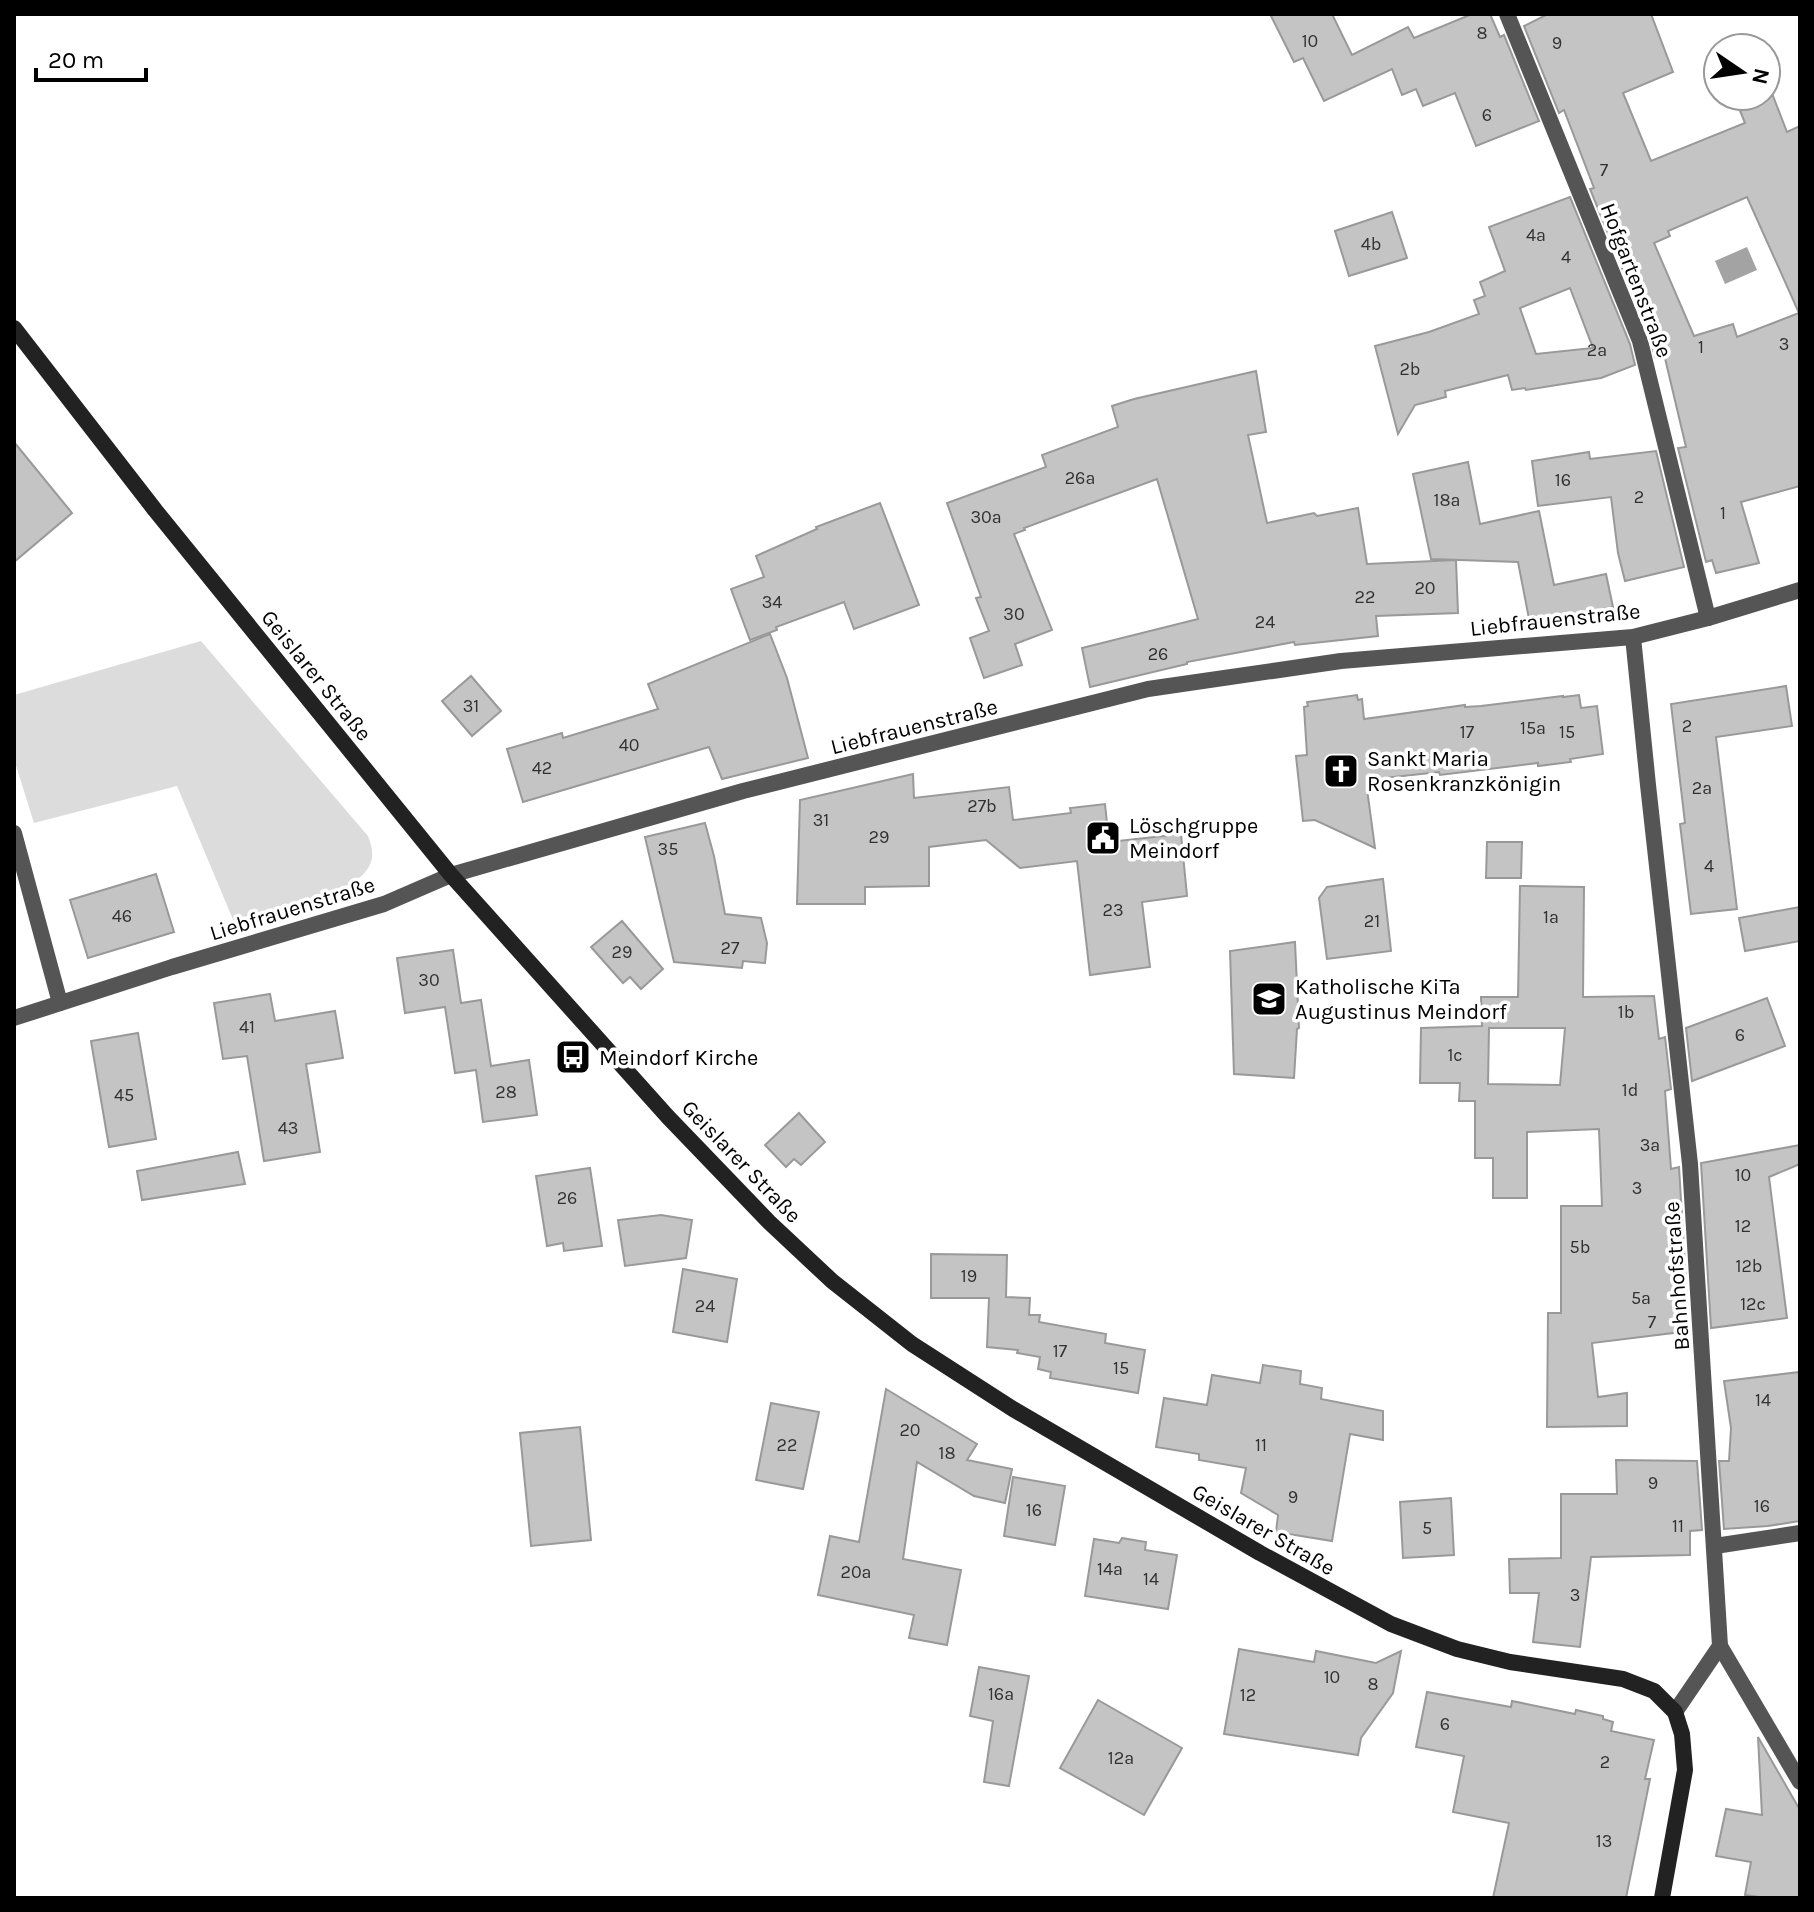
<svg xmlns="http://www.w3.org/2000/svg" width="1814" height="1912" font-family="Karla,sans-serif">
	<rect width="100%" height="100%" fill="#fff"/>
	<!-- green -->
	<path fill="#dcdcdc" d="M201,641L368,836C373,849 375,859 366,871C350,894 264,913 234,922L177,786L34,823L14,759V695Z"/>
	<!-- water -->
	<path fill="#a3a3a3" d="M1747,247L1757,270L1725,284L1715,261Z"/>
	<!-- building -->
	<g fill="#c4c4c4" stroke="#999" stroke-width="2" fill-rule="evenodd">
		<path d="M1270,14H1332L1352,55L1408,27L1414,38L1472,14H1490L1500,37L1504,35L1539,121L1476,146L1455,93L1423,106L1416,89L1402,95L1392,69L1324,101L1303,58L1294,62Z"/>
		<path d="M1548,14H1651L1673,72L1623,93L1651,161L1745,123L1734,96H1773L1787,132L1800,126V486L1741,502L1759,563L1716,573L1712,560L1706,562L1678,448L1686,447L1664,354L1655,357L1650,337L1590,189L1594,188L1564,110L1559,113L1524,26ZM1747,197L1799,313L1737,337L1733,324L1694,336L1654,243L1670,236L1668,231Z"/>
		<path d="M1570,197L1630,344L1635,365L1601,378L1526,390L1525,388L1512,390L1508,375L1445,391L1446,397L1415,405L1398,434L1375,346L1429,332L1479,314L1474,300L1485,296L1480,282L1505,271L1489,227ZM1570,288L1593,348L1536,354L1520,308Z"/>
		<path d="M1392,212L1407,258L1349,276L1335,231Z"/>
		<path d="M1256,371L1266,432L1248,435L1267,523L1314,513L1317,516L1358,508L1367,564L1456,560L1458,613L1376,616L1378,636L1295,645L1294,642L1187,662V664L1090,687L1082,648L1198,619L1157,479L1024,528L1025,530L1014,534L1052,630L1015,644L1022,665L984,678L970,638L989,631L976,598L981,597L947,503L1046,467L1042,455L1118,427L1112,406L1134,399Z"/>
		<path d="M14,442L72,513L14,562Z"/>
		<path d="M1656,451L1684,567L1625,581L1618,553L1611,497L1538,506L1532,461L1589,452L1590,459Z"/>
		<path d="M1468,462L1480,524L1539,511L1554,585L1606,574L1613,607L1530,624L1518,562L1431,559L1413,474Z"/>
		<path d="M880,503L919,605L854,629L844,602L776,627L777,630L750,640L731,589L764,577L756,556L817,529L816,527Z"/>
		<path d="M770,634L787,678L808,758L722,779L709,747L523,802L507,749L562,733L563,738L658,709L648,684Z"/>
		<path d="M471,676L501,711L472,736L442,701Z"/>
		<path d="M1786,686L1792,726L1716,737L1737,909L1691,914L1680,824L1685,823L1671,704Z"/>
		<path d="M1357,695L1358,700L1362,699L1364,719L1465,705V707L1481,706L1563,696V697L1579,695L1581,708L1597,706L1603,754L1570,759L1571,762L1538,766V763L1440,775L1439,772L1385,778L1386,787L1367,789L1375,848L1315,820L1303,821L1296,756L1307,755L1304,707L1308,706L1307,702Z"/>
		<path d="M913,774L914,798L1009,787L1013,820L1071,813L1070,808L1105,804L1109,842L1181,834L1187,896L1142,902L1150,967L1090,975L1077,861L1020,868L986,840L929,847V886L865,887V904H797L800,800Z"/>
		<path d="M705,823L714,856L725,914L761,918L767,943L765,963L743,961L742,968L674,962L645,837Z"/>
		<path d="M1487,842H1522L1521,878H1486Z"/>
		<path d="M156,874L174,932L88,958L70,900Z"/>
		<path d="M1383,879L1391,951L1327,959L1319,898L1327,887Z"/>
		<path d="M1520,886L1584,887L1583,997L1654,996L1659,1039L1665,1037L1671,1089L1665,1091L1671,1169L1679,1167L1689,1331L1592,1343L1598,1397L1627,1393V1426L1547,1427L1548,1313H1561V1206H1602L1599,1129L1527,1132V1198H1493V1158H1475V1101H1459L1460,1083H1420L1421,1028L1482,1026L1481,997H1518ZM1489,1028H1565L1560,1085L1488,1084Z"/>
		<path d="M1800,907V941L1745,951L1739,918Z"/>
		<path d="M622,921L663,969L641,989L630,977L623,983L591,947Z"/>
		<path d="M1295,942L1299,1028L1297,1029L1294,1078L1234,1074L1230,951Z"/>
		<path d="M453,950L461,1003L481,1000L491,1066L529,1060L537,1115L483,1122L476,1070L455,1073L445,1007L405,1013L397,958Z"/>
		<path d="M270,994L275,1021L335,1011L343,1058L306,1064L320,1152L264,1161L247,1056L223,1059L214,1003Z"/>
		<path d="M1767,998L1785,1046L1692,1081L1686,1028Z"/>
		<path d="M138,1033L156,1139L109,1147L91,1041Z"/>
		<path d="M799,1113L825,1142L801,1165L794,1159L786,1167L765,1145Z"/>
		<path d="M1800,1145V1164L1769,1177L1787,1318L1711,1328L1701,1163Z"/>
		<path d="M238,1152L245,1184L142,1200L137,1171Z"/>
		<path d="M590,1168L602,1246L564,1251L563,1243L547,1246L536,1176Z"/>
		<path d="M661,1215L692,1220L686,1258L625,1266L618,1220Z"/>
		<path d="M931,1254L1007,1255L1006,1297L1030,1298L1029,1315H1040L1039,1322L1106,1334L1105,1343L1145,1350L1138,1393L1050,1378L1051,1372L1038,1369L1040,1357L1017,1353L1018,1350L987,1347L989,1298H931Z"/>
		<path d="M683,1269L737,1279L727,1342L673,1332Z"/>
		<path d="M1263,1365L1301,1371L1300,1384L1322,1388L1321,1399L1383,1411V1440L1350,1434L1332,1541L1276,1532L1278,1515L1241,1493L1246,1468L1199,1460V1454L1156,1447L1164,1398L1207,1405L1212,1375L1260,1383Z"/>
		<path d="M1800,1372V1521L1768,1526L1724,1529L1719,1461H1729L1731,1428L1724,1381Z"/>
		<path d="M886,1389L977,1444L967,1460L1012,1469L1005,1503L974,1496L917,1462L903,1559L961,1570L947,1645L909,1638L914,1615L818,1595L830,1536L859,1542Z"/>
		<path d="M771,1403L819,1412L803,1489L756,1480Z"/>
		<path d="M580,1427L591,1540L531,1546L520,1433Z"/>
		<path d="M1616,1460L1697,1461L1702,1530L1690,1531V1555L1591,1557L1580,1647L1533,1642L1539,1593H1510L1509,1559L1561,1558V1494H1617Z"/>
		<path d="M1013,1477L1065,1486L1055,1545L1004,1536Z"/>
		<path d="M1451,1498L1454,1555L1403,1558L1400,1502Z"/>
		<path d="M1122,1538L1146,1542L1145,1550L1177,1555L1168,1609L1085,1596L1094,1539L1119,1543Z"/>
		<path d="M1239,1649L1314,1662L1316,1651L1376,1663L1401,1651L1393,1693L1361,1738L1358,1755L1224,1734Z"/>
		<path d="M979,1667L1029,1676L1009,1786L984,1782L993,1721L970,1716Z"/>
		<path d="M1427,1692L1511,1707L1512,1701L1575,1714L1576,1710L1603,1716V1719L1613,1722L1611,1731L1654,1740L1645,1779H1650L1626,1898H1493L1509,1823L1453,1812L1464,1756L1416,1747Z"/>
		<path d="M1098,1700L1182,1748L1144,1815L1060,1768Z"/>
		<path d="M1758,1737L1800,1810V1898H1766L1745,1895L1751,1862L1716,1856L1726,1809L1762,1815Z"/>
	</g>
	<g fill="none" stroke-linecap="round" stroke-linejoin="round">
		<!-- minor -->
		<g stroke="#555" stroke-width="16">
			<path d="M1507,14L1640,341L1708,618"/>
			<path d="M1633,637L1648,785L1690,1164L1720,1646L1675,1712"/>
			<path d="M14,833L60,1003"/>
			<path d="M14,1018L172,967L384,904L451,875L743,791L1148,689L1341,661L1633,637L1708,618L1800,590"/>
			<path d="M1715,1546L1800,1533"/>
			<path d="M1720,1646L1800,1782"/>
		</g>
		<!-- secondary -->
		<path stroke="#222" stroke-width="16" d="M14,328L155,510L451,875L668,1117L769,1222L832,1281L912,1344L1013,1409L1260,1553L1391,1624L1457,1649L1510,1662L1623,1679L1654,1691L1675,1712L1682,1734L1685,1770L1662,1898"/>
	</g>
	<!-- icons -->
	<defs>
		<symbol id="church-square" viewBox="-11 -11 22 22"><rect x="-9" y="-9" width="18" height="18" rx="4" fill="#000" stroke="#fff"/><path d="M-1.2-6h2.4v3.5h3.3v2.4h-3.3V6h-2.4V-.1h-3.3v-2.4h3.3Z" fill="#fff"/></symbol>
		<symbol id="civic-square" viewBox="-11 -11 22 22"><rect x="-9" y="-9" width="18" height="18" rx="4" fill="#000" stroke="#fff"/><path d="M-.6-6.5H3V-4.5H.6V-3L4-1V1h2V6H-6V1h2V-1L-.6-3ZM-1.2 2.5V6h2.4V2.5Z" fill="#fff"/></symbol>
		<symbol id="school-square" viewBox="-11 -11 22 22"><rect x="-9" y="-9" width="18" height="18" rx="4" fill="#000" stroke="#fff"/><path d="M0-5L7-2L0 1L-7-2ZM-4 1L0 2.5L4 1V4Q0 6-4 4Z" fill="#fff"/></symbol>
		<symbol id="bus-square" viewBox="-11 -11 22 22"><rect x="-9" y="-9" width="18" height="18" rx="4" fill="#000" stroke="#fff"/><path d="M-5-6H5V4H4V6H2V4H-2V6H-4V4H-5ZM-3.5-4V0h7V-4ZM-3.5 1.2v1.5H-2V1.2ZM2 1.2v1.5H3.5V1.2Z" fill="#fff"/></symbol>
	</defs>
	<g fill-rule="evenodd">
		<use href="#church-square" x="1321" y="751" width="40" height="40"/>
		<use href="#civic-square" x="1083" y="818" width="40" height="40"/>
		<use href="#school-square" x="1249" y="979" width="40" height="40"/>
		<use href="#bus-square" x="553" y="1037" width="40" height="40"/>
	</g>
	<g text-anchor="middle" stroke-width="7" stroke-linejoin="round" paint-order="stroke">
		<!-- number labels -->
		<g font-size="18" fill="#313131">
			<text x="1482" y="39">8</text>
			<text x="1310" y="47">10</text>
			<text x="1557" y="49">9</text>
			<text x="1487" y="121">6</text>
			<text x="1604" y="176">7</text>
			<text x="1536" y="241">4a</text>
			<text x="1371" y="250">4b</text>
			<text x="1566" y="263">4</text>
			<text x="1784" y="350">3</text>
			<text x="1701" y="353">1</text>
			<text x="1597" y="356">2a</text>
			<text x="1410" y="375">2b</text>
			<text x="1080" y="484">26a</text>
			<text x="1563" y="486">16</text>
			<text x="1639" y="503">2</text>
			<text x="1447" y="506">18a</text>
			<text x="1723" y="519">1</text>
			<text x="986" y="523">30a</text>
			<text x="1425" y="594">20</text>
			<text x="1365" y="603">22</text>
			<text x="772" y="608">34</text>
			<text x="1014" y="620">30</text>
			<text x="1265" y="628">24</text>
			<text x="1158" y="660">26</text>
			<text x="471" y="712">31</text>
			<text x="1687" y="732">2</text>
			<text x="1533" y="734">15a</text>
			<text x="1467" y="738">17</text>
			<text x="1567" y="738">15</text>
			<text x="629" y="751">40</text>
			<text x="542" y="774">42</text>
			<text x="1702" y="794">2a</text>
			<text x="982" y="812">27b</text>
			<text x="821" y="826">31</text>
			<text x="879" y="843">29</text>
			<text x="668" y="855">35</text>
			<text x="1709" y="872">4</text>
			<text x="1113" y="916">23</text>
			<text x="122" y="922">46</text>
			<text x="1551" y="923">1a</text>
			<text x="1372" y="927">21</text>
			<text x="730" y="954">27</text>
			<text x="622" y="958">29</text>
			<text x="429" y="986">30</text>
			<text x="1626" y="1018">1b</text>
			<text x="247" y="1033">41</text>
			<text x="1740" y="1041">6</text>
			<text x="1455" y="1061">1c</text>
			<text x="1630" y="1096">1d</text>
			<text x="506" y="1098">28</text>
			<text x="124" y="1101">45</text>
			<text x="288" y="1134">43</text>
			<text x="1650" y="1151">3a</text>
			<text x="1743" y="1181">10</text>
			<text x="1637" y="1194">3</text>
			<text x="567" y="1204">26</text>
			<text x="1743" y="1232">12</text>
			<text x="1580" y="1253">5b</text>
			<text x="1749" y="1272">12b</text>
			<text x="969" y="1282">19</text>
			<text x="1641" y="1304">5a</text>
			<text x="1753" y="1310">12c</text>
			<text x="705" y="1312">24</text>
			<text x="1652" y="1328">7</text>
			<text x="1060" y="1357">17</text>
			<text x="1121" y="1374">15</text>
			<text x="1763" y="1406">14</text>
			<text x="910" y="1436">20</text>
			<text x="787" y="1451">22</text>
			<text x="1261" y="1451">11</text>
			<text x="947" y="1459">18</text>
			<text x="1653" y="1489">9</text>
			<text x="1293" y="1503">9</text>
			<text x="1762" y="1512">16</text>
			<text x="1034" y="1516">16</text>
			<text x="1678" y="1532">11</text>
			<text x="1427" y="1534">5</text>
			<text x="1110" y="1575">14a</text>
			<text x="856" y="1578">20a</text>
			<text x="1151" y="1585">14</text>
			<text x="1575" y="1601">3</text>
			<text x="1332" y="1683">10</text>
			<text x="1373" y="1690">8</text>
			<text x="1001" y="1700">16a</text>
			<text x="1248" y="1701">12</text>
			<text x="1445" y="1730">6</text>
			<text x="1121" y="1764">12a</text>
			<text x="1605" y="1768">2</text>
			<text x="1604" y="1847">13</text>
		</g>
		<!-- street labels -->
		<g font-size="22" fill="#000" stroke="#fff">
			<text transform="translate(1637 280) rotate(69)" y="8">Hofgartenstraße</text>
			<text transform="translate(1555 619) rotate(-6)" y="8">Liebfrauenstraße</text>
			<text transform="translate(317 675) rotate(51)" y="8">Geislarer Straße</text>
			<text transform="translate(914 726) rotate(-14)" y="8">Liebfrauenstraße</text>
			<text transform="translate(292 908) rotate(-17)" y="8">Liebfrauenstraße</text>
			<text transform="translate(742 1161) rotate(46)" y="8">Geislarer Straße</text>
			<text transform="translate(1676 1276) rotate(-94)" y="8">Bahnhofstraße</text>
			<text transform="translate(1264 1529) rotate(30)" y="8">Geislarer Straße</text>
		</g>
		<!-- poi labels -->
		<g font-size="22" fill="#000" stroke="#fff" text-anchor="start">
			<text x="1367" y="766">Sankt Maria<tspan x="1367" dy="25">Rosenkranzkönigin</tspan></text>
			<text x="1129" y="833">Löschgruppe<tspan x="1129" dy="25">Meindorf</tspan></text>
			<text x="1295" y="994">Katholische KiTa<tspan x="1295" dy="25">Augustinus Meindorf</tspan></text>
			<text x="599" y="1065">Meindorf Kirche</text>
		</g>
	</g>
	<!-- border -->
	<rect width="1814" height="1912" fill="none" stroke="#000000" stroke-width="32"/>
	<!-- north arrow -->
	<g transform="translate(1742 72) rotate(103)"><circle r="38" fill="#ffffff" stroke="#999999" stroke-width="2"/>
	<path d="M0-6L14 30L0 20L-14 30Z" fill="#000000"/>
	<text y="-12" font-size="22" font-weight="bold" text-anchor="middle" fill="#000000">N</text>
	</g>
	<!-- scale -->
	<path d="M36 68v12h110v-12" fill="none" stroke="#000000" stroke-width="4"/>
	<text x="48" y="68" font-size="24" fill="#000000" stroke="#ffffff" stroke-width="6" paint-order="stroke">20 m</text>
</svg>
